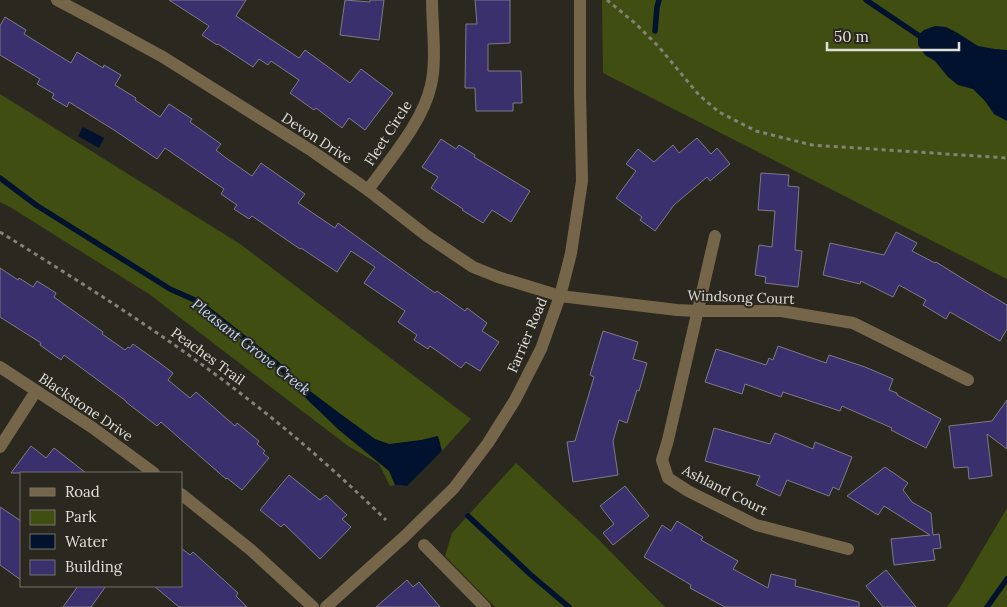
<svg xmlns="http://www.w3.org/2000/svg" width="1007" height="607" font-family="Lora,serif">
	<rect width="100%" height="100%" fill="#2b2820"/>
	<!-- green -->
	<g fill="#404f11">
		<path d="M602,0H1007V279L603,73Z"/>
		<path d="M0,94L240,244L471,419L442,451L405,486L395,485L390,486L379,464L348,446L149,294L10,207L0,202Z"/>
		<path d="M516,463L597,538L665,607H495L445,556L452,533Z"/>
		<path d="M1007,508V607H947L958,591Z"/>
	</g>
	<!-- water -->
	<g fill="#00122d">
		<path d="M935,26L946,27L956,32L978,46L995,49L1007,50V121L994,114L985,101L973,89L958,85L948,77L935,61L925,55L918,45V35L924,30Z"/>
		<path d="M83,127L104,138L99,148L78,136Z"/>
		<path d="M298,382L342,415L375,439L389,444L421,440L438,436L442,451L407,486L395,485L389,471L339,430L292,385Z"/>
	</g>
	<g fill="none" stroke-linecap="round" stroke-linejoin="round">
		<!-- stream -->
		<g stroke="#00122d" stroke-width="5.5">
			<path d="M866,0L918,35L923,37"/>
			<path d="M655,31L657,7L659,0"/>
			<path d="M0,178L36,205L170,289L197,301L277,364L300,387"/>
			<path d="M468,516L531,575L569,607"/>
			<path d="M987,607L1007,579"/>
		</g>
	</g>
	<!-- building -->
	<g fill="#3a306e" stroke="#7c7b85">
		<path d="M169,0H246L236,16L299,58L305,50L350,83L361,69L393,93L365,130L349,118L342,128L316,108L314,110L290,93L299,80L271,61L268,65L259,59L253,67L218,44L217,45L202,35L209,26Z"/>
		<path d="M345,0L370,2V0H384L379,40L340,35Z"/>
		<path d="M475,0H510V43L488,44V71H521L522,103H513V111H476L475,88H465L466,24H477Z"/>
		<path d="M5,17L26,30L24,34L71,63L77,52L103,68L104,65L121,75L115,85L136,98L135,100L160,117L169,104L192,119L190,122L221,144L216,150L226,158L252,176L261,163L305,194L298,203L335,228L338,223L435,293L437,291L465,311L467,308L487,323L482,331L499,342L480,371L466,362L461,368L430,346L428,349L414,340L417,335L398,322L405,311L364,283L375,267L351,251L337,272L301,248L300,249L252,216L249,219L234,209L237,205L221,194L224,189L165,148L157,159L114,130L69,102L67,107L52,98L54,94L37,84L40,79L0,55V26Z"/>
		<path d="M697,138L711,154L717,148L730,164L710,181L707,177L674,205L655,231L640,220L642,217L616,198L636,171L626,164L638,149L654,162L673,145L679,153Z"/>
		<path d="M441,139L456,149L459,145L475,155L474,157L530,191L511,222L492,210L483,223L462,210L463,209L431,188L438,177L422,167Z"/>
		<path d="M761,173L789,175L788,186L799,187L795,250L802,251L798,287L765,283L766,277L755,275L759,245L772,247L775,211L758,210Z"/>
		<path d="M896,232L917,243L912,251L935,263L936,262L968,282L1007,305V329L1000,341L950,312L946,319L923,305L926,300L899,285L893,297L861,281L860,284L823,275L830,243L884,255Z"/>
		<path d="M0,268L18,280L19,278L33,287L37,281L56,293L54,297L103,332L102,334L125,350L128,347L130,348L133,344L157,361L173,373L168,380L190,398L196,392L235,426L237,423L259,441L257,444L265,451L263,453L269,458L242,490L227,478L226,479L161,422L157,426L126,402V401L64,355L61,360L40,345L41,343L0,317Z"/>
		<path d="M603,331L638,342L633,359L647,363L639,391L637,390L627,423L619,420L613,441L618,475L573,482L567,442L575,441L594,377L590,375Z"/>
		<path d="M778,346L826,363L829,355L865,367L893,379L889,390L897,393V395L941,419L926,448L891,430L892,428L842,406L840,411L783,392L781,397L745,384L742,394L705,382L716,349L766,365L769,358L773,360Z"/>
		<path d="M1007,400V449L987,434L992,476L969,479L968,467L954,468L949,426L992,421Z"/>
		<path d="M714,428L770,444L775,433L813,449L815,442L852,457L839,490L833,487L829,496L787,480L780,496L756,485L760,476L705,461Z"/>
		<path d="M31,446L46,458L54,448L86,473H11Z"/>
		<path d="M885,467L908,483L903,490L912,502L931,513L933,535L939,534L941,548L933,549L935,560L894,565L891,539L930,535L884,506L878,515L847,496Z"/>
		<path d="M289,475L320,500L326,495L347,515L342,519L351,527L320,559L284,524L281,527L260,510Z"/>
		<path d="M625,486L649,516L613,545L603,533L614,524L600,506Z"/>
		<path d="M0,507L21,521V580L0,565Z"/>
		<path d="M677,521L703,537L701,540L738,561L733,569L768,588L771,574L796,580L795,586L859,602V607H725L690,588L691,585L644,557L662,525L671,531Z"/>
		<path d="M181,548L190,555L193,552L215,572L238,593L236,596L247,607H179L154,586H181Z"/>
		<path d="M886,570L916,607H883L866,586Z"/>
		<path d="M407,580L413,587L419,582L440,607H376Z"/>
		<path d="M78,586H106L91,607H63Z"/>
	</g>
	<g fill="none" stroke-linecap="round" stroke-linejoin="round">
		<!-- path -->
		<g stroke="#83817a" stroke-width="3" stroke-dasharray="4 4" stroke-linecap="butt">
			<path d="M607,0L636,24L659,47L699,95L719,112L756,131L812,145L1007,158"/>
			<path d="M0,232C85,285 170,338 249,400C297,437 343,478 386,520"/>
		</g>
		<!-- minor -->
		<g stroke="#756649" stroke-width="12">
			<path d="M57,0L108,27L163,57L312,151L368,190L427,236L473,267L498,277L560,296L677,310L698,311H781L853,323L968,380"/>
			<path d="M368,190C390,159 423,122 431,85C437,60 432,26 432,0"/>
			<path d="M715,236L668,440L662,460L668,478L688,491L756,525L848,549"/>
			<path d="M0,367L93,428L154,473"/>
			<path d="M0,447L36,391"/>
			<path d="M181,494L251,550L313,607"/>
			<path d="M424,545L485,607"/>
			<path d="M326,607L404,537L454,488L488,443L515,400L541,349L560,296L567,269L571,253L582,181L580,92V0"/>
		</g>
	</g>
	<g text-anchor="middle" stroke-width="4" stroke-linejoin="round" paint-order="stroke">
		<!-- street labels -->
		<g font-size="14" fill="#e1dfda" stroke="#2b2820">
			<text transform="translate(388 133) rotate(-57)" y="5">Fleet Circle</text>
			<text transform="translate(317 138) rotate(33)" y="5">Devon Drive</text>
			<text transform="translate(741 297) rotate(2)" y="5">Windsong Court</text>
			<text transform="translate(527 335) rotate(-67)" y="5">Farrier Road</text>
			<text transform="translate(208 356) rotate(36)" y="5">Peaches Trail</text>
			<text transform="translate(86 407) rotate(34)" y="5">Blackstone Drive</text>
			<text transform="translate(725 490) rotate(27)" y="5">Ashland Court</text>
		</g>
		<!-- water labels -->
		<g font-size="15" font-style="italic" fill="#bfd9fa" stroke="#2b2820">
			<text transform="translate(251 347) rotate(38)" y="5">Pleasant Grove Creek</text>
		</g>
	</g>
	<!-- legend -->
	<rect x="20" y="472" width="162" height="115" fill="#2b2820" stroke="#74716a"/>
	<rect x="30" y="488" width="25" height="8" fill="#756649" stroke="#74716a"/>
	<text x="65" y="497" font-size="15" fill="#e1dfda">Road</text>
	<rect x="30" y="510" width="25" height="15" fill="#404f11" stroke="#74716a"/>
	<text x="65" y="522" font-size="15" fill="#e1dfda">Park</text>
	<rect x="30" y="534" width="25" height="15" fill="#00122d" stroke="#74716a"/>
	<text x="65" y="547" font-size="15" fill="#e1dfda">Water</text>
	<rect x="30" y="560" width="25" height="15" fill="#3a306e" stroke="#74716a"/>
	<text x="65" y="572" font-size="15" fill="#e1dfda">Building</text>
	<!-- scale -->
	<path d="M827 42v8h132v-8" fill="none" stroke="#e1dfda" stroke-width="2.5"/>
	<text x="834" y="42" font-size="15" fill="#e1dfda" stroke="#2b2820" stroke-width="4" paint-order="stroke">50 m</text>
</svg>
